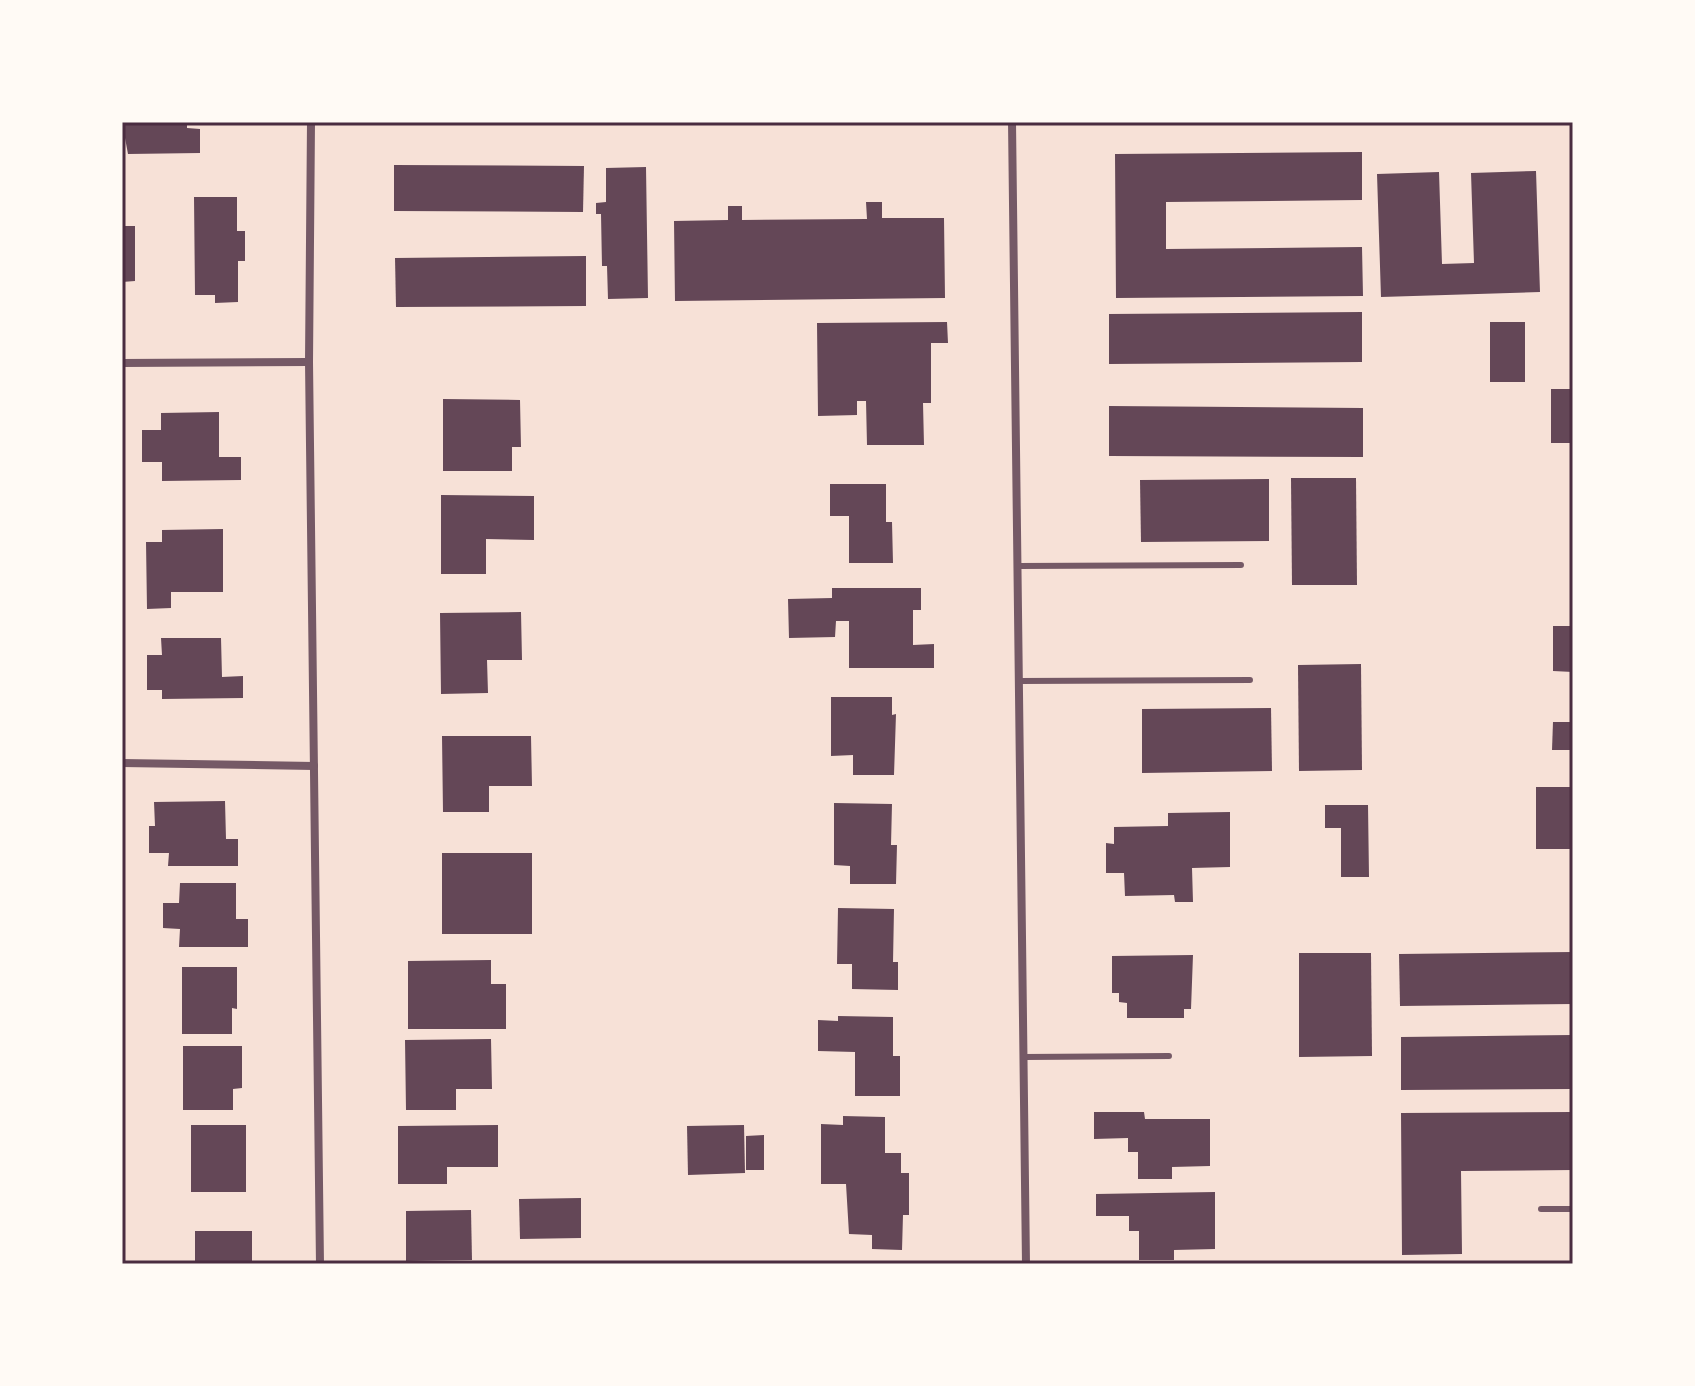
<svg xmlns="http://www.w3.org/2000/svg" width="1695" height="1386" font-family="'Golos Text',sans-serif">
	<rect width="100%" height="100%" fill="#f7e1d7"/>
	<!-- building -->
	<g fill="#644757">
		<path d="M122,122H187V128L200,129V153L128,154Z"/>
		<path d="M1362,152V200L1166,202V249L1362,247L1363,296L1116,298L1115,154Z"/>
		<path d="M394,165L584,166L583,212L394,211Z"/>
		<path d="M646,167L648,298L608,299L607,266H602L601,214H596V203L606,202V168Z"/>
		<path d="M1536,171L1540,292L1381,297L1377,174L1439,172L1442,264L1474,263L1471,173Z"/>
		<path d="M194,197H237V231H245V261H238V302L215,303V295H195Z"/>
		<path d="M866,202H882V218H944L945,298L675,301L674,221L728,220V206H742V220L867,219Z"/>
		<path d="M122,226H135V281L122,282Z"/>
		<path d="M586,256V306L396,307L395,258Z"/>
		<path d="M1362,312V362L1109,364V314Z"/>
		<path d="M947,322L948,343H931V403H923L924,445H867L866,401H857V415L818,416L817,323Z"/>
		<rect x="1490" y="322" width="35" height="60"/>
		<rect x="1551" y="389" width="22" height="54"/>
		<path d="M443,399L520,400L521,447H512V471H443Z"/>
		<path d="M1109,406L1363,408V457L1109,456Z"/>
		<path d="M219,412V457H241V480L162,481V462H142V430H161V413Z"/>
		<path d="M1291,478H1356L1357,585H1292Z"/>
		<path d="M1269,479V541L1141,542L1140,480Z"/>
		<path d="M830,484H886V522H892L893,563H849V516H830Z"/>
		<path d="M441,495L534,496V540L486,539V574H441Z"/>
		<path d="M223,529V592H171V608L147,609L146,542H162V530Z"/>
		<path d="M832,588H921V610H913V645L934,644V668H849V621H836L835,637L789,638L788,599L832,598Z"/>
		<path d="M521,612L522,660H487L488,693L441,694L440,613Z"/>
		<path d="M1553,626H1573V672L1553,671Z"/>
		<path d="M161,638H221L222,677L243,676V698L162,699V690H147V655H162Z"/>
		<path d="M1361,664L1362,770L1299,771L1298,665Z"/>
		<path d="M831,697H892V715L896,714L894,775H853V755L831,756Z"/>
		<path d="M1271,708L1272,771L1142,773V709Z"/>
		<path d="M1553,722H1573V750H1552Z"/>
		<path d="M442,736H531L532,786H489V812H443Z"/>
		<rect x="1536" y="787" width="37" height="62"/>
		<path d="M225,801L226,839H238V866H168L169,853H149V826H155L154,802Z"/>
		<path d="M834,803L892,804L891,845H897L896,884H850V866L834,865Z"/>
		<path d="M1325,805H1368L1369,877H1341V828H1325Z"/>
		<path d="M1230,812V867L1192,868L1193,902H1175L1174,895L1125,896L1124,873H1106V843L1114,844V827L1168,826V813Z"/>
		<rect x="442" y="853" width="90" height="81"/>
		<path d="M180,883H236V919H248V947H179L180,929L163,928V903H179Z"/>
		<path d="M838,908L894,909L893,962H898V990L852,989V964H837Z"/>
		<path d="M1573,952V1004L1400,1006L1399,954Z"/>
		<path d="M1299,953H1371L1372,1056L1299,1057Z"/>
		<path d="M1193,955L1191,1009H1184V1018H1127V1003L1119,1002V993H1112V956Z"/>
		<path d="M491,960V984H506V1029H408V961Z"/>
		<path d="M182,967H237V1009L232,1008V1034H182Z"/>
		<path d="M838,1016L893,1017V1056H900V1096H855V1052L818,1051V1020L838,1021Z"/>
		<path d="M1573,1035V1089L1401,1090V1037Z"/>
		<path d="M491,1039L492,1089H456V1110H406L405,1040Z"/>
		<path d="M183,1046H242V1088L233,1089V1110H183Z"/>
		<path d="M1094,1112H1144L1145,1119H1210V1166L1172,1167V1179H1138V1152H1128V1138L1094,1139Z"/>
		<path d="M1573,1112V1170L1461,1171L1462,1254L1402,1255L1401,1113Z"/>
		<path d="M843,1116L885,1117V1153H901V1173H909V1215H903L902,1250L872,1249V1235L849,1234L846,1184H821V1124L843,1125Z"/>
		<rect x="191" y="1125" width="55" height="67"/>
		<path d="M498,1125V1167H447V1184H398V1126Z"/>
		<path d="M744,1125L745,1173L688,1175L687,1126Z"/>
		<path d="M764,1135V1170H746V1136Z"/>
		<path d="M1215,1192V1249L1174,1250V1260H1139V1231H1129V1216H1096V1194Z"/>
		<path d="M581,1198V1238L520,1239L519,1199Z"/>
		<path d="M471,1210L472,1260L406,1261V1211Z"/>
		<rect x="195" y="1231" width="57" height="33"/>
	</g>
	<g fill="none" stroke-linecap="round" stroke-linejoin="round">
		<!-- service -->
		<g stroke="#755966" stroke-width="6">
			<path d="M1018,566L1241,565"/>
			<path d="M1019,681L1250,680"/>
			<path d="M1024,1057L1169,1056"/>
			<path d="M1541,1209H1573"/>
		</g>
		<!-- minor -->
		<g stroke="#755966" stroke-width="8">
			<path d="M311,122L309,362L320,1264"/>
			<path d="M1012,122L1026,1264"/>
			<path d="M122,363L309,362"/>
			<path d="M122,763L314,766"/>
		</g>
	</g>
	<!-- border -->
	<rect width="1695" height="1386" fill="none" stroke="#fffaf5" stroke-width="248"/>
	<rect x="124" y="124" width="1447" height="1138" fill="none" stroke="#4a2c40" stroke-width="3"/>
</svg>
